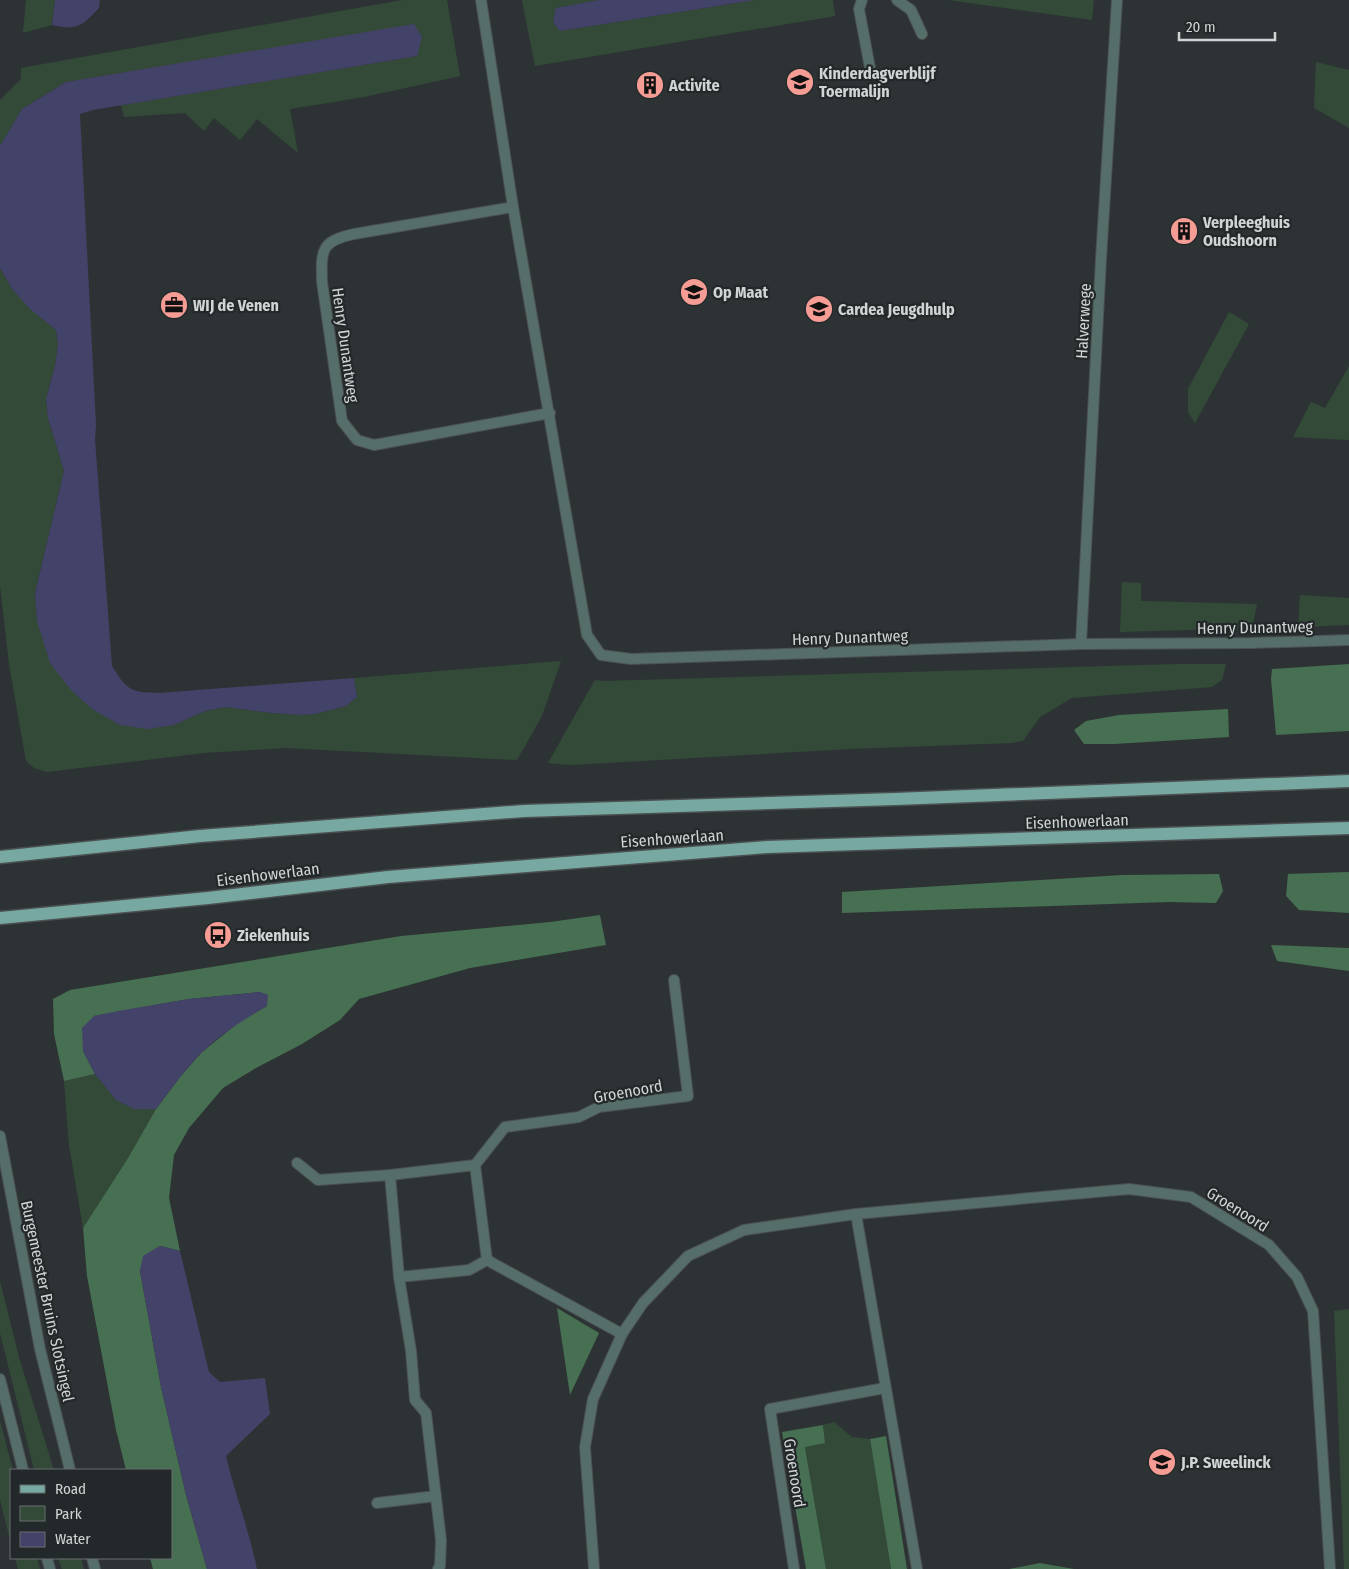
<svg xmlns="http://www.w3.org/2000/svg" width="1349" height="1569" font-family="'Fira Sans Condensed',sans-serif">
	<rect width="100%" height="100%" fill="#2d3334"/>
	<!-- green -->
	<g fill="#334a39">
		<path d="M26,0H55L52,25L23,33Z"/>
		<path d="M402,0H447L460,76L364,97L290,109L298,153L257,119L240,140L214,118L204,131L185,113L124,117L121,105L417,56L414,25L66,82L22,109L0,146V100L21,79V68Z"/>
		<path d="M522,0H599L556,8L560,31L755,0H833L835,16L535,66Z"/>
		<path d="M948,0H1094L1092,20Z"/>
		<path d="M1316,62L1349,70V128L1314,108Z"/>
		<path d="M0,268C13,294 34,312 56,330L58,345L55,366L46,399L48,418L64,471L35,593L37,621L174,725L205,711L226,707L272,713L301,715L315,714L346,706L357,697L354,678L561,661L542,716L517,760L286,748L204,753L47,772L34,768L26,761L9,664L0,586Z"/>
		<path d="M1229,312L1249,324L1195,423L1188,412V389Z"/>
		<path d="M1349,366V440L1293,437L1311,402L1325,408Z"/>
		<path d="M1122,582L1141,583V601L1257,604L1252,628L1120,632Z"/>
		<path d="M1300,595L1349,598V625L1298,627Z"/>
		<path d="M1179,664H1226L1222,680L1212,687L1072,698L1040,717L1023,741L1012,743L849,749L571,765L548,763L595,680L604,681Z"/>
		<path d="M95,1074L117,1100L134,1109H156L128,1158L83,1228L69,1145L64,1081Z"/>
		<path d="M0,1281L20,1361L54,1470H34L0,1333Z"/>
		<path d="M1349,1309V1569H1344L1334,1311Z"/>
		<path d="M0,1421L13,1470H11V1543L0,1500Z"/>
		<path d="M834,1422L852,1437L870,1439L891,1569H826L805,1446L825,1443L823,1425Z"/>
		<path d="M15,1558H37L40,1569H18Z"/>
		<path d="M58,1558H81L84,1569H62Z"/>
	</g>
	<!-- forest -->
	<g fill="#476f52">
		<path d="M1349,664V731L1276,735L1271,679L1272,669Z"/>
		<path d="M1228,709L1229,737L1114,744H1084L1074,730L1086,721L1119,715Z"/>
		<path d="M1349,872V913L1299,910L1286,896L1288,874Z"/>
		<path d="M1219,874L1223,891L1216,903L1168,902L842,913V892L1122,875Z"/>
		<path d="M600,915L606,945L470,968L359,999L340,1020L302,1044L256,1068L223,1088L189,1128L174,1155L169,1198L180,1251L160,1246L144,1256L140,1271L161,1387L186,1495L207,1569H153L150,1558H171V1470H126L116,1430L87,1276L83,1228L128,1158L156,1109L180,1077L201,1053L239,1022L267,1006L260,992L189,999L94,1016L83,1051L95,1074L64,1081L54,1034L53,999L70,990L401,936L550,922Z"/>
		<path d="M1271,945L1349,948V971L1277,961Z"/>
		<path d="M557,1308L599,1333L570,1395Z"/>
		<path d="M823,1425L825,1443L805,1447L826,1569H806L782,1432Z"/>
		<path d="M886,1436L907,1569H891L870,1439Z"/>
		<path d="M1040,1563L1074,1569H1009Z"/>
	</g>
	<!-- water -->
	<g fill="#434268">
		<path d="M55,0H100L99,8C82,26 77,31 52,25Z"/>
		<path d="M599,0H755L560,31L553,22L556,8Z"/>
		<path d="M414,24L422,37L417,56L93,110L80,114L96,425L95,439L112,666C128,691 130,692 159,693L354,678L357,697L346,706L315,714L301,715L272,713L226,707L205,711L174,725L147,729L120,725L92,709L71,690L50,663L37,621L35,593L64,471L48,418L46,399L55,366L58,345L56,330L30,309L12,289L0,268V146L22,109L66,82Z"/>
		<path d="M260,992L268,995L267,1006C243,1020 220,1035 200,1054C184,1071 170,1090 156,1109H134L116,1100L95,1074L83,1051L82,1028L94,1016L118,1011L189,999Z"/>
		<path d="M160,1246L180,1251L209,1372L220,1382L265,1378L270,1414L226,1456C235,1494 249,1530 257,1569H207L186,1495L161,1387L140,1271L143,1256Z"/>
	</g>
	<g fill="none" stroke-linecap="round" stroke-linejoin="round">
		<defs>
			<g id="service">
				<path d="M862,0L859,9L870,68"/>
				<path d="M897,0L911,10L922,34"/>
			</g>
			<g id="minor">
				<path d="M481,0L513,207L587,635L601,655L631,659L1081,644L1251,643L1349,640"/>
				<path d="M513,207L354,234C321,241 321,250 322,282L342,421L357,440L374,445L550,413"/>
				<path d="M1081,644L1101,259L1117,0"/>
				<path d="M297,1163L318,1180L390,1175L475,1165"/>
				<path d="M390,1175L399,1277L411,1351L415,1400L426,1413L441,1540L440,1566L438,1569"/>
				<path d="M856,1214L917,1569"/>
				<path d="M487,1260L475,1165L505,1127L579,1117L599,1107L688,1096L674,980"/>
				<path d="M487,1260L622,1334"/>
				<path d="M399,1277L469,1270L487,1260"/>
				<path d="M377,1503L436,1496"/>
				<path d="M594,1569L585,1447L593,1399L622,1334L643,1303L688,1256L744,1230L856,1214L1129,1189L1191,1197L1269,1245L1297,1277L1313,1311L1330,1569"/>
				<path d="M794,1569L770,1409L885,1388"/>
			</g>
			<g id="tertiary">
				<path d="M0,1136L40,1349L70,1470"/>
				<path d="M0,1379L23,1470"/>
				<path d="M47,1558L50,1569"/>
				<path d="M92,1558L95,1569"/>
			</g>
			<g id="primary">
				<path d="M0,857L200,836L524,811L895,799L1349,781"/>
				<path d="M0,918L208,898L388,877L767,847L1349,828"/>
			</g>
		</defs>
		<!-- service casing -->
		<use href="#service" stroke="#4b5051" stroke-width="12"/>
		<!-- minor casing -->
		<use href="#minor" stroke="#4b5051" stroke-width="12"/>
		<!-- tertiary casing -->
		<use href="#tertiary" stroke="#4b5051" stroke-width="12"/>
		<!-- primary casing -->
		<use href="#primary" stroke="#4b5051" stroke-width="15"/>
		<!-- service -->
		<use href="#service" stroke="#566e6a" stroke-width="10"/>
		<!-- minor -->
		<use href="#minor" stroke="#566e6a" stroke-width="10"/>
		<!-- tertiary -->
		<use href="#tertiary" stroke="#566e6a" stroke-width="10"/>
		<!-- primary -->
		<use href="#primary" stroke="#77a9a2" stroke-width="12"/>
	</g>
	<!-- icons -->
	<defs>
		<symbol id="school-disc" viewBox="-11 -11 22 22"><circle r="9.5" fill="#f59c95" stroke="#23292a"/><path d="M0-5L7-2L0 1L-7-2ZM-4 1L0 2.5L4 1V4Q0 6-4 4Z" fill="#111"/></symbol>
		<symbol id="building-disc" viewBox="-11 -11 22 22"><circle r="9.5" fill="#f59c95" stroke="#23292a"/><path d="M-4-6H4V6H1V3H-1V6H-4ZM-2.5-4.3h1.7v1.8h-1.7ZM.8-4.3h1.7v1.8H.8ZM-2.5-1h1.7V.8h-1.7ZM.8-1h1.7V.8H.8Z" fill="#111"/></symbol>
		<symbol id="office-disc" viewBox="-11 -11 22 22"><circle r="9.5" fill="#f59c95" stroke="#23292a"/><path d="M-6-3h4V-5.5h4V-3h4V5H-6ZM-1-4.5V-3h2v-1.5ZM-6 0V1H6V0Z" fill="#111"/></symbol>
		<symbol id="bus-disc" viewBox="-11 -11 22 22"><circle r="9.5" fill="#f59c95" stroke="#23292a"/><path d="M-5-6H5V4H4V6H2V4H-2V6H-4V4H-5ZM-3.5-4V0h7V-4ZM-3.5 1.2v1.5H-2V1.2ZM2 1.2v1.5H3.5V1.2Z" fill="#111"/></symbol>
	</defs>
	<g fill-rule="evenodd">
		<use href="#school-disc" x="784" y="66" width="32" height="32"/>
		<use href="#building-disc" x="634" y="69" width="32" height="32"/>
		<use href="#building-disc" x="1168" y="215" width="32" height="32"/>
		<use href="#school-disc" x="678" y="276" width="32" height="32"/>
		<use href="#office-disc" x="158" y="289" width="32" height="32"/>
		<use href="#school-disc" x="803" y="293" width="32" height="32"/>
		<use href="#bus-disc" x="202" y="919" width="32" height="32"/>
		<use href="#school-disc" x="1146" y="1446" width="32" height="32"/>
	</g>
	<g text-anchor="middle" stroke-width="4.5" stroke-linejoin="round" paint-order="stroke">
		<!-- poi labels -->
		<g font-size="16" font-weight="bold" fill="#d1d4d5" stroke="#23292a" text-anchor="start">
			<text x="819" y="79">Kinderdagverblijf<tspan x="819" dy="18">Toermalijn</tspan></text>
			<text x="669" y="91">Activite</text>
			<text x="1203" y="228">Verpleeghuis<tspan x="1203" dy="18">Oudshoorn</tspan></text>
			<text x="713" y="298">Op Maat</text>
			<text x="193" y="311">WIJ de Venen</text>
			<text x="838" y="315">Cardea Jeugdhulp</text>
			<text x="237" y="941">Ziekenhuis</text>
			<text x="1181" y="1468">J.P. Sweelinck</text>
		</g>
		<!-- street labels -->
		<g font-size="16" fill="#d1d4d5" stroke="#23292a">
			<text transform="translate(1083 321) rotate(-87)" y="6">Halverwege</text>
			<text transform="translate(346 345) rotate(82)" y="6">Henry Dunantweg</text>
			<text transform="translate(1255 627) rotate(-1)" y="6">Henry Dunantweg</text>
			<text transform="translate(850 637) rotate(-2)" y="6">Henry Dunantweg</text>
			<text transform="translate(1077 821) rotate(-2)" y="6">Eisenhowerlaan</text>
			<text transform="translate(672 838) rotate(-4)" y="6">Eisenhowerlaan</text>
			<text transform="translate(268 874) rotate(-7)" y="6">Eisenhowerlaan</text>
			<text transform="translate(628 1091) rotate(-10)" y="6">Groenoord</text>
			<text transform="translate(1238 1209) rotate(32)" y="6">Groenoord</text>
			<text transform="translate(48 1301) rotate(78)" y="6">Burgemeester Bruins Slotsingel</text>
			<text transform="translate(795 1473) rotate(81)" y="6">Groenoord</text>
		</g>
	</g>
	<!-- legend -->
	<rect x="10" y="1469" width="162" height="90" fill="#23292a" stroke="#696d6e"/>
	<rect x="20" y="1485" width="25" height="8" fill="#77a9a2" stroke="#696d6e"/>
	<text x="55" y="1494" font-size="15" fill="#d1d4d5">Road</text>
	<rect x="20" y="1506" width="25" height="15" fill="#334a39" stroke="#696d6e"/>
	<text x="55" y="1519" font-size="15" fill="#d1d4d5">Park</text>
	<rect x="20" y="1532" width="25" height="15" fill="#434268" stroke="#696d6e"/>
	<text x="55" y="1544" font-size="15" fill="#d1d4d5">Water</text>
	<!-- scale -->
	<path d="M1179 32v8h96v-8" fill="none" stroke="#d1d4d5" stroke-width="2.5"/>
	<text x="1186" y="32" font-size="15" fill="#d1d4d5" stroke="#23292a" stroke-width="4" paint-order="stroke">20 m</text>
</svg>
